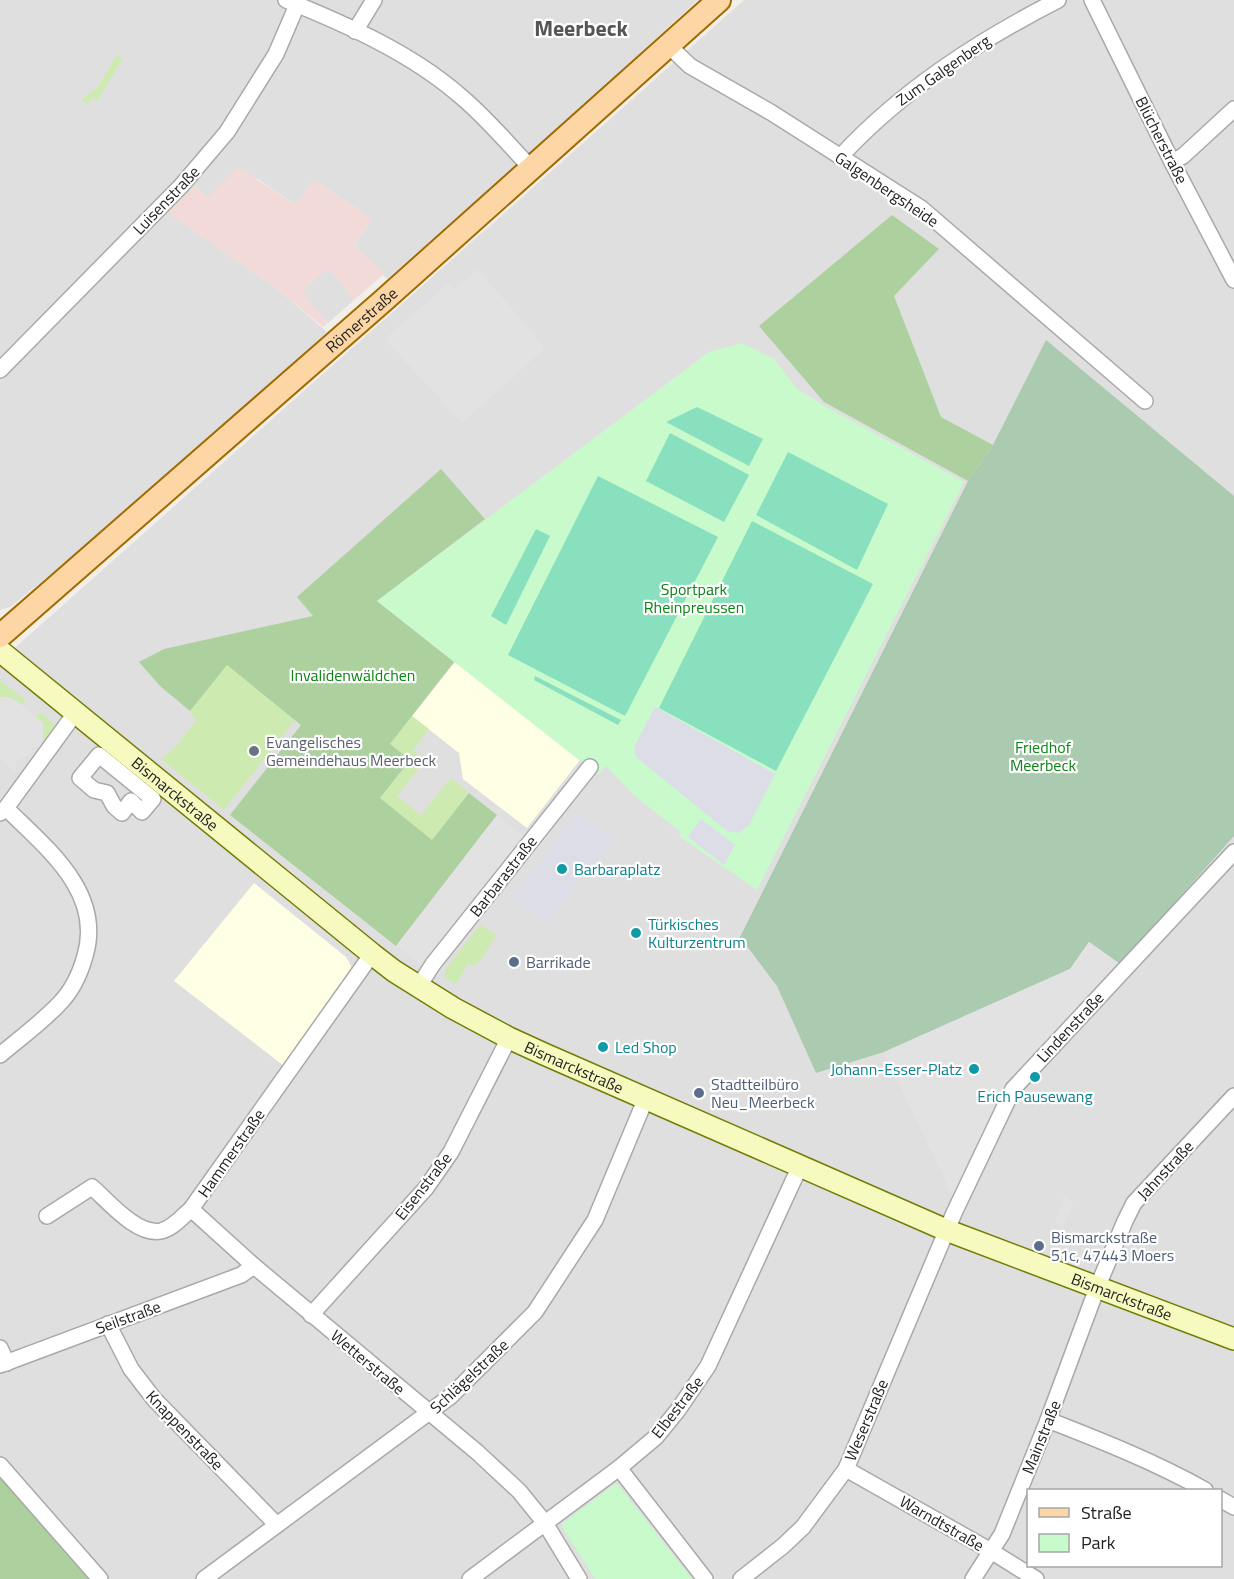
<svg xmlns="http://www.w3.org/2000/svg" width="1234" height="1579" font-family="'Titillium Web',sans-serif">
	<rect width="100%" height="100%" fill="#f2efe9"/>
	<!-- residential -->
	<g fill="#e0dfdf" fill-rule="evenodd">
		<path d="M0,0H698L551,134L387,279L354,245L372,219L314,180L296,205L258,179L207,198L192,184L166,211L280,291L327,332L110,526L10,607L0,610Z"/>
		<path d="M744,0H1234V1579H91L0,1472V661ZM1028,1490H1220V1566H1028Z"/>
		<path d="M325,270L334,274L354,300L328,323L310,303L302,291Z"/>
	</g>
	<!-- commercial -->
	<path fill="#f2dad9" d="M238,167L296,205L314,180L372,219L354,245L384,274L354,300L334,274L325,270L303,291L310,303L328,323L323,327L280,291L165,211L192,184L207,198Z"/>
	<!-- education -->
	<g fill="#ffffe5">
		<path d="M455,662L580,760L527,828L463,779L459,753L412,716Z"/>
		<path d="M254,883L346,957L351,966V971L284,1066L174,981Z"/>
	</g>
	<!-- grass -->
	<g fill="#cdebb0">
		<path d="M121,48H122L117,55L123,58L97,101L92,98L88,104L81,100L98,87Z"/>
		<path d="M226,664L295,720L224,810L161,759L176,746L196,721L190,711Z"/>
		<path d="M0,680L26,701L23,705L12,698L0,697Z"/>
		<path d="M40,712L59,728L48,742L43,738V723L36,717Z"/>
		<path d="M412,716L429,729L413,750L425,760L397,796L421,815L451,778L469,793L432,840L380,798L410,761L389,744Z"/>
		<path d="M480,925L496,935L479,963L476,962L474,966L468,964L456,984L445,978V970Z"/>
	</g>
	<!-- forest -->
	<g fill="#add19e">
		<path d="M892,215L939,249L894,296L941,417L993,445L968,481L824,402L759,326Z"/>
		<path d="M441,469L485,519L377,601L454,662L390,744L410,760L380,798L432,840L469,793L497,815L396,946L230,815L301,725L227,665L190,711L160,686L139,662L164,649L313,616L297,597Z"/>
		<path d="M0,1472L91,1579H0Z"/>
	</g>
	<!-- cemetery -->
	<path fill="#aacbaf" d="M1046,340L1234,496V836L1120,964L1089,942L1070,969L884,1052L816,1073L777,986L740,937L968,481L993,445Z"/>
	<!-- park -->
	<g fill="#c8facc">
		<path d="M742,343L774,359L797,389L830,409L964,482L757,890L679,836L681,832L636,797L606,766L598,775L377,601L709,352Z"/>
		<path d="M615,1484L618,1485L692,1579H595L562,1527L563,1523Z"/>
	</g>
	<!-- pitch -->
	<g fill="#88e0be">
		<path d="M697,407L763,439L749,466L666,422Z"/>
		<path d="M670,433L749,475L724,522L646,481Z"/>
		<path d="M788,452L888,504L857,570L756,515Z"/>
		<path d="M598,476L718,537L625,716L508,655Z"/>
		<path d="M752,521L873,584L776,771L659,708Z"/>
		<path d="M536,529L550,536L506,625L491,616Z"/>
		<path d="M535,676L621,720L618,725L534,680Z"/>
	</g>
	<!-- parking -->
	<g fill="#e2e2e2">
		<path d="M478,269L545,348L462,423L385,339L449,283L455,289Z"/>
		<path d="M0,697L10,698L18,701L43,723V738L41,746L32,748V753L16,760V774L0,759Z"/>
		<path d="M497,815L524,837L424,966L396,946Z"/>
		<path d="M1089,942L1120,964L1010,1087L953,1197L884,1052L1070,969Z"/>
		<path d="M1064,1197L1074,1202L1063,1227L1055,1223Z"/>
	</g>
	<!-- plaza -->
	<g fill="#dddde8">
		<path d="M655,707L775,774L749,825L738,833L727,831L636,757L634,747Z"/>
		<path d="M577,814L614,839L547,923L511,899Z"/>
		<path d="M701,819L735,845L724,865L688,837Z"/>
	</g>
	<g fill="none" stroke-linecap="round" stroke-linejoin="round">
		<defs>
			<g id="street">
				<path d="M286,0C345,24 409,52 458,94C485,116 508,144 532,169"/>
				<path d="M1092,0L1172,162L1234,280"/>
				<path d="M355,31L374,0"/>
				<path d="M668,45L690,66L772,113L921,208L1145,401"/>
				<path d="M840,157C902,90 978,41 1058,0"/>
				<path d="M1172,162L1183,156L1234,109"/>
				<path d="M0,370L181,186L227,132L276,54L297,5"/>
				<path d="M99,755L153,799L142,812L131,801L122,813L114,806L107,793L94,790L80,778Z"/>
				<path d="M0,813L6,808L76,712"/>
				<path d="M419,986L433,964L590,767"/>
				<path d="M0,1055C19,1039 41,1023 59,1004C72,991 80,974 85,956C104,892 46,848 6,808"/>
				<path d="M191,1209L254,1266L477,1452L519,1491L545,1523L579,1579"/>
				<path d="M47,1216L92,1187C108,1201 137,1236 161,1231C173,1228 182,1217 191,1209L372,954"/>
				<path d="M311,1315L426,1188L451,1152L509,1038"/>
				<path d="M108,1324L131,1369L154,1399L277,1525"/>
				<path d="M0,1348L7,1363"/>
				<path d="M0,1365L241,1275L254,1266"/>
				<path d="M1048,1420C1102,1441 1155,1462 1205,1490"/>
				<path d="M0,1465L100,1579"/>
				<path d="M619,1468L705,1579"/>
				<path d="M846,1469L991,1551L1036,1579"/>
				<path d="M1220,1499L1234,1507"/>
				<path d="M204,1579L451,1396L535,1312L595,1220L646,1098"/>
				<path d="M470,1579L619,1468L656,1437L678,1410L708,1366L800,1166"/>
				<path d="M741,1579L783,1546L803,1527L846,1469L954,1213L1013,1089L1234,852"/>
				<path d="M973,1579L1002,1534L1048,1420L1097,1288L1125,1221L1134,1203L1234,1096"/>
			</g>
			<g id="secondary">
				<path id="s1" d="M0,651L372,954L394,971L453,1008L509,1038L544,1054L946,1230L1234,1339"/>
			</g>
			<g id="primary">
				<path id="s2" d="M0,636L384,300L719,0"/>
			</g>
		</defs>
		<!-- street casing -->
		<use href="#street" stroke="#a9a9a9" stroke-width="18"/>
		<!-- secondary casing -->
		<use href="#secondary" stroke="#707d05" stroke-width="24"/>
		<!-- primary casing -->
		<use href="#primary" stroke="#a06b00" stroke-width="26"/>
		<!-- street -->
		<use href="#street" stroke="#fff" stroke-width="15"/>
		<!-- secondary -->
		<use href="#secondary" stroke="#f7fabf" stroke-width="21"/>
		<!-- primary -->
		<use href="#primary" stroke="#fcd6a4" stroke-width="22"/>
	</g>
	<!-- markers -->
	<circle fill="#6b7280" stroke="#fff" stroke-width="2" cx="254" cy="751" r="6"/>
	<g fill="#0f9aa8" stroke="#fff" stroke-width="2">
		<circle cx="562" cy="869" r="6"/>
		<circle cx="636" cy="933" r="6"/>
		<circle cx="603" cy="1047" r="6"/>
		<circle cx="974" cy="1069" r="6"/>
		<circle cx="1035" cy="1077" r="6"/>
	</g>
	<g fill="#5c6f8a" stroke="#fff" stroke-width="2">
		<circle cx="514" cy="962" r="6"/>
		<circle cx="699" cy="1093" r="6"/>
		<circle cx="1039" cy="1246" r="6"/>
	</g>
	<g text-anchor="middle" stroke-width="4.5" stroke-linejoin="round" paint-order="stroke">
		<!-- street labels -->
		<g font-size="16" fill="#222" stroke="#fff">
			<text transform="translate(943 70) rotate(-35)" y="6">Zum Galgenberg</text>
			<text transform="translate(1162 140) rotate(63)" y="6">Blücherstraße</text>
			<text transform="translate(887 189) rotate(34)" y="6">Galgenbergsheide</text>
			<text transform="translate(166 200) rotate(-46)" y="6">Luisenstraße</text>
			<text dy="6" stroke="none"><textPath href="#s2" startOffset="480">Römerstraße</textPath></text>
			<text dy="6" stroke="none"><textPath href="#s1" startOffset="226">Bismarckstraße</textPath></text>
			<text transform="translate(503 876) rotate(-52)" y="6">Barbarastraße</text>
			<text transform="translate(1070 1027) rotate(-47)" y="6">Lindenstraße</text>
			<text dy="6" stroke="none"><textPath href="#s1" startOffset="712">Bismarckstraße</textPath></text>
			<text transform="translate(231 1153) rotate(-55)" y="6">Hammerstraße</text>
			<text transform="translate(1165 1170) rotate(-47)" y="6">Jahnstraße</text>
			<text transform="translate(423 1186) rotate(-52)" y="6">Eisenstraße</text>
			<text dy="6" stroke="none"><textPath href="#s1" startOffset="1306">Bismarckstraße</textPath></text>
			<text transform="translate(128 1317) rotate(-20)" y="6">Seilstraße</text>
			<text transform="translate(368 1362) rotate(40)" y="6">Wetterstraße</text>
			<text transform="translate(469 1376) rotate(-43)" y="6">Schlägelstraße</text>
			<text transform="translate(677 1407) rotate(-52)" y="6">Elbestraße</text>
			<text transform="translate(866 1420) rotate(-67)" y="6">Weserstraße</text>
			<text transform="translate(185 1430) rotate(46)" y="6">Knappenstraße</text>
			<text transform="translate(1041 1437) rotate(-68)" y="6">Mainstraße</text>
			<text transform="translate(942 1523) rotate(30)" y="6">Warndtstraße</text>
		</g>
		<!-- park labels -->
		<g font-size="16" fill="#0c8416" stroke="#fff">
			<text x="694" y="595">Sportpark<tspan x="694" dy="18">Rheinpreussen</tspan></text>
			<text x="353" y="681">Invalidenwäldchen</text>
			<text x="1043" y="753">Friedhof<tspan x="1043" dy="18">Meerbeck</tspan></text>
		</g>
		<!-- worship labels -->
		<g font-size="16" fill="#5b616d" stroke="#fff" text-anchor="start">
			<text x="266" y="748">Evangelisches<tspan x="266" dy="18">Gemeindehaus Meerbeck</tspan></text>
		</g>
		<!-- culture labels -->
		<g font-size="16" fill="#0d838f" stroke="#fff" text-anchor="start">
			<text x="574" y="875">Barbaraplatz</text>
			<text x="648" y="930">Türkisches<tspan x="648" dy="18">Kulturzentrum</tspan></text>
			<text x="615" y="1053">Led Shop</text>
			<text x="962" y="1075" text-anchor="end">Johann-Esser-Platz</text>
			<text x="1035" y="1102" text-anchor="middle">Erich Pausewang</text>
		</g>
		<!-- service labels -->
		<g font-size="16" fill="#4e5e75" stroke="#fff" text-anchor="start">
			<text x="526" y="968">Barrikade</text>
			<text x="711" y="1090">Stadtteilbüro<tspan x="711" dy="18">Neu_Meerbeck</tspan></text>
			<text x="1051" y="1243">Bismarckstraße<tspan x="1051" dy="18">51c, 47443 Moers</tspan></text>
		</g>
		<!-- district labels -->
		<g font-size="22" font-weight="bold" fill="#555" stroke="#fff">
			<text x="581" y="36">Meerbeck</text>
		</g>
	</g>
	<!-- legend -->
	<rect x="1027" y="1489" width="195" height="78" fill="#ffffff" stroke="#a7a7a7" stroke-width="1.5"/>
	<rect x="1039" y="1508" width="30" height="9" fill="#fcd6a4" stroke="#a7a7a7" stroke-width="1.5"/>
	<text x="1081" y="1519" font-size="18" fill="#222222">Straße</text>
	<rect x="1039" y="1534" width="30" height="18" fill="#c8facc" stroke="#a7a7a7" stroke-width="1.5"/>
	<text x="1081" y="1549" font-size="18" fill="#222222">Park</text>
</svg>
